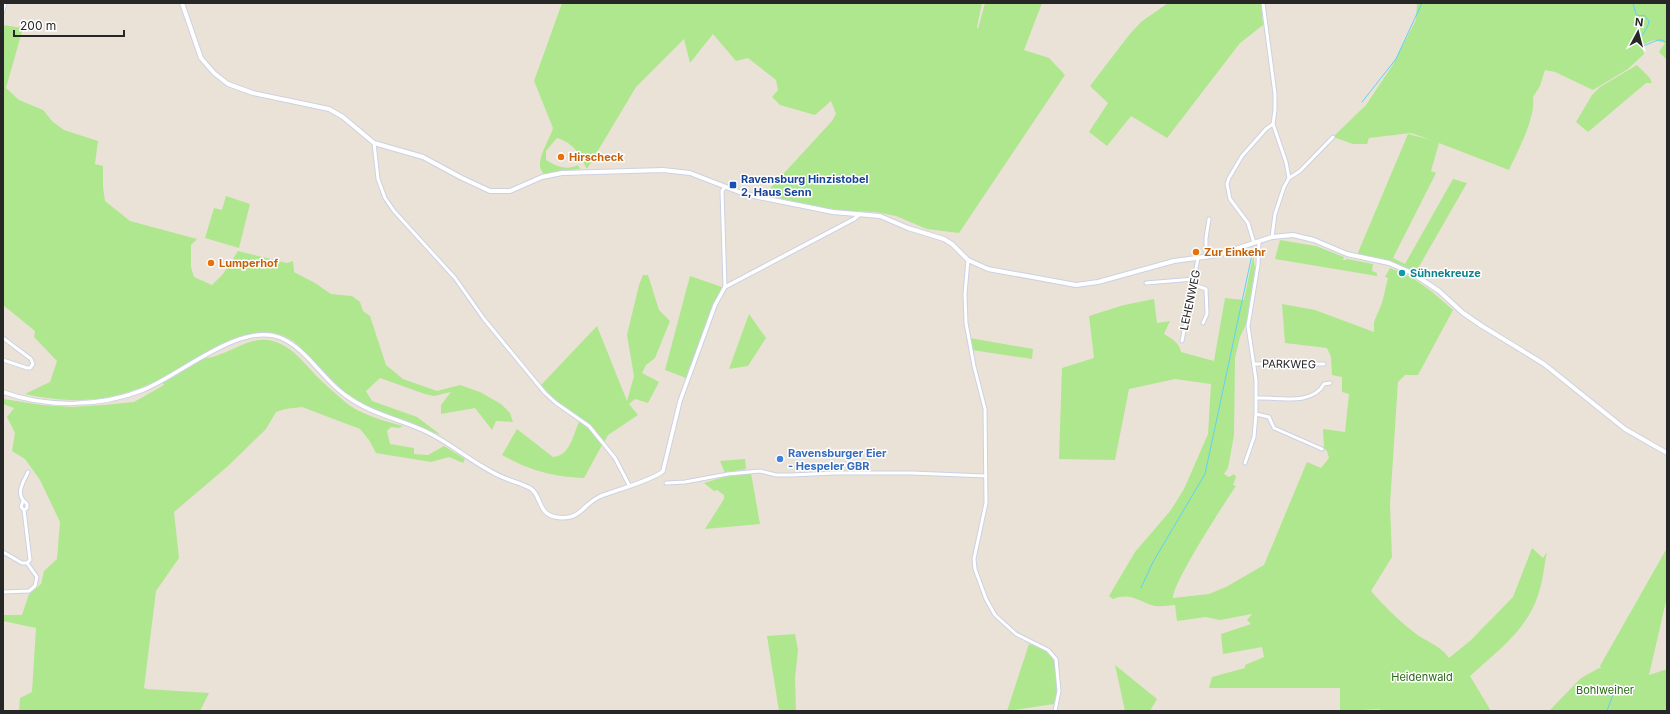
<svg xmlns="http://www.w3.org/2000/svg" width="1670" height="714" font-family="Inter,sans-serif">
	<rect width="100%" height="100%" fill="#ebe2d7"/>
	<!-- green -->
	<g fill="#aee78e">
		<path d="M562,3H982L977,27L978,29L985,3H1042L1024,50L1049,58L1065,75L959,233L927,229L896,216L876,212L830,210L764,195L832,121L836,114L831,101L815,115L780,105L772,97L778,90L776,80L748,58L736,61L713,34L690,63L684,39L636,87L587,169C579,154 574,143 557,138L546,151V160C556,166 566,171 578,165L580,169L544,174C532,164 550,140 553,128L534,81Z"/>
		<path d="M1168,3H1261L1263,25L1240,43L1167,138L1131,116L1107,146L1089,132L1108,103L1090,86L1129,35L1141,22Z"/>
		<path d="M1417,3H1667V60L1659,52L1665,43L1654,40L1642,45L1644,54L1628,69L1593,90L1555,72L1545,70L1540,86L1533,97C1536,117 1518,151 1509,170L1439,143L1431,171L1436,173L1393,258L1405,264L1453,179L1467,183L1417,270L1413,267L1411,270L1397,264L1357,255L1408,134L1431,140L1411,133L1369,138L1367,144H1353L1333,137L1366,105L1392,66L1416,20Z"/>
		<path d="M3,25L23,28L6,88L19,100L43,110L53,122L64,130L98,141L95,164L103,166V187L105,201L130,221L197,239L191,245V267L194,277L212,285L223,274L238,251L287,263L293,261L294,272L315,283L331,294L352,296L360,302L363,311L370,316L386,365L403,379L437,391L460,385L480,392L501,404L510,413L513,422L496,421L492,430L475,408L441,414V405L451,392L434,396L425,394L380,378L366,391L372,401L417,417L441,435C412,424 378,416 352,398C332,384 319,366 302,349C271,316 230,340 197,358C223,362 245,334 273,341C297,348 308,370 326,385C335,393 346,404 357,410C371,417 387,422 403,426L399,428L391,427L387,431L390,444L414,448V454L428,455L444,446L465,459L463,463L449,457L431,462L376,453L369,440L360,429L302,407L285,409L276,412L266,429L228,466L174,512L179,558L156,591L144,688L147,689L209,693L200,711H19L20,698L32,692L36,628L3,621V615H22L29,594L41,584L44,571L57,559L60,522L40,480L25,459L12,451L15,433L7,417L14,408L3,404V399L42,405L72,407L103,405L134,402L164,385L161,379C113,402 77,405 25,394L50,382L57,361L34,337L35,331L3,305Z"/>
		<path d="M1637,65L1650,78L1652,83H1646L1588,132L1576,122L1592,95L1600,87Z"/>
		<path d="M226,196L250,204L239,248L205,238L214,208L222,210Z"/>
		<path d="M1280,240L1316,246L1344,257L1343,260H1345L1347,259L1373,264L1372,271L1377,273V276L1275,259Z"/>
		<path d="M1253,256L1255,267L1247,322L1240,337L1235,358L1234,435L1228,468L1224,474L1229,477L1234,474L1236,477L1233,485L1236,486C1225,502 1172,584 1173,598L1209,594L1226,587L1264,565L1307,462L1321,468L1329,458L1327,451L1324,448L1323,429L1345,432L1349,394L1342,392V377L1332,375L1331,357L1327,348L1285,343L1282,304L1315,310L1374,332V322L1382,303L1388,278L1385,277L1390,268C1415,276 1434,293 1453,310L1418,375H1405L1398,382L1390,504L1392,557L1371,591C1385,607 1401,623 1419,636C1430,643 1442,647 1449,658L1471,640L1513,597L1532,548L1543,558L1547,552C1544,566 1543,581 1538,595C1527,630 1496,652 1470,676L1491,711H1380V709L1342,711L1340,710V688H1209L1212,677L1245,668V665L1264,657L1262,647L1223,654L1221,634L1251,624L1247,620L1252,614L1220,620L1206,617L1177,621L1175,605C1169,605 1161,607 1155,606C1138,602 1132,592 1113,599L1109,596L1135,552L1171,510L1184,489L1208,434L1211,384L1175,379L1129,389L1115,460L1059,459L1062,368L1094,358L1089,316L1124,305L1154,299L1157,323L1170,321L1164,334C1172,339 1179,342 1181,352L1214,361L1225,298L1244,300Z"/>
		<path d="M643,275H648L659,310L670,321L655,358L646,365L642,373L659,382L648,403L635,399L629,404L638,415L608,435L603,444L591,426L557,402L541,385L597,326L627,401L634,376L627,335L639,285Z"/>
		<path d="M690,276L722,287L686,378L665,370Z"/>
		<path d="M749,314L766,338L748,366L729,369Z"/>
		<path d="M970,338L1033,349L1032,359L972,350Z"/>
		<path d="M580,420L589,427L602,445L584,478C550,476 532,471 502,455L517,429L553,457C571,456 573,433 580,420Z"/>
		<path d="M745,459L746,469L725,473L720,461Z"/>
		<path d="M751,473L760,524L705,529L724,499V495L717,490L714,491L704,483L727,476Z"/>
		<path d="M1667,548V597L1649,675L1667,669V711H1549L1581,678L1599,668L1601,669L1600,666Z"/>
		<path d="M795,634L798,650L795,678L796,711H779L767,636Z"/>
		<path d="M1029,644C1033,645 1039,647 1044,649C1062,660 1059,687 1054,704L1007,711Z"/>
		<path d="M1115,665L1157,699L1150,711H1125Z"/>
	</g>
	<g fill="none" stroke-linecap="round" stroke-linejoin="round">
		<!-- stream -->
		<g stroke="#60d1f7" stroke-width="1">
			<path d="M1633,3L1636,14L1639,16L1644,15L1649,21C1648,30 1639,36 1639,45C1649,48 1658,34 1667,43"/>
			<path d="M1362,102L1396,59L1422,3"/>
			<path d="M1141,588L1153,562L1205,474L1253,250"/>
			<path d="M1607,711L1617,683"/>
		</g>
		<defs>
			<g id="minor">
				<path d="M1263,3L1275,94V110L1273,124L1286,162L1289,178L1284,187L1275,214L1272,237"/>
				<path d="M3,11L5,3"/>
				<path d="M374,143L378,179L385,198L394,211L455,278L484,319L545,393L556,403L589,426L615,458L629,485"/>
				<path d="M1289,178L1300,171L1333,137"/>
				<path d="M725,187L722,191L725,287"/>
				<path d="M1259,241L1258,265L1248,326L1256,380V414L1269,417L1274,428L1322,449"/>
				<path d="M1254,243L1248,223L1230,199L1227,184L1229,178L1242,156L1266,129L1273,124"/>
				<path d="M1206,257V238L1209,219"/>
				<path d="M968,260L965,294L966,323L974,366L985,409L986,503L974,559L975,569L986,599L995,615L1016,634L1048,650L1056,659L1059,691L1055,711"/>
				<path d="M1146,283L1194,279"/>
				<path d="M1194,285L1206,289L1207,314L1203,323"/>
				<path d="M3,338L31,359L33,364L30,368H27L3,360"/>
				<path d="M1182,341L1198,258"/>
				<path d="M1254,364H1324"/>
				<path d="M1257,398C1278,397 1312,406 1324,384L1330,383"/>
				<path d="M1245,463L1254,437L1256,414"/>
				<path d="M666,483L685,482L728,474L760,471L776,475H791L835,473H912L986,476"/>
				<path d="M23,501L21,507L24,510"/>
				<path d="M3,552L22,563H27L30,560L24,510L27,508V504C26,502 24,502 23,500C16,492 25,479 28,472"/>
				<path d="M3,592L29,591L35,586L37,577L27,563"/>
			</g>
			<path id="tertiary" d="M3,392C47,408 100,407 143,390C181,375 240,321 281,338C307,349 322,379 345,395C370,414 400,419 427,432C450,443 469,460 492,472C504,479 517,482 530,488C542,495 537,514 556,517C580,522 582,504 601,496C614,491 656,479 663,471L680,401L715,305L725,287L854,219L860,214"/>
			<path id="secondary" d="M182,3L201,58L214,73L228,84L253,93L329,109L343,117L374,143L423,157L462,178L490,191H510L542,177L562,173L663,170L690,173L739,192L758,197L833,212L880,216L908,228L944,239L952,244L968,260L988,269L1076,285L1098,282L1174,261L1218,255L1272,237L1293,235L1314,240L1347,254L1389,263L1412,273L1439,291L1463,313L1482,326L1544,364L1625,429L1667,453"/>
		</defs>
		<!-- minor casing -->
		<use href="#minor" stroke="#ccd1e2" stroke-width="5"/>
		<!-- tertiary casing -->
		<use href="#tertiary" stroke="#ccd1e2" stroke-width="5.5"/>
		<!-- secondary casing -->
		<use href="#secondary" stroke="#ccd1e2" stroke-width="6"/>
		<!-- minor -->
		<use href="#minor" stroke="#fff" stroke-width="3"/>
		<!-- tertiary -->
		<use href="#tertiary" stroke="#fff" stroke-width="3.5"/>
		<!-- secondary -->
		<use href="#secondary" stroke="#fff" stroke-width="4"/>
	</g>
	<!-- markers -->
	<g fill="#e8710a" stroke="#fff" stroke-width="1.5">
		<circle cx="561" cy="157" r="4"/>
		<circle cx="1196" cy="252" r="4"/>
		<circle cx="211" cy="263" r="4"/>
	</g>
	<rect fill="#1a4fb4" stroke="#fff" stroke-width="1.5" x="729" y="181" width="8" height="8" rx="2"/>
	<circle fill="#0f9aa8" stroke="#fff" stroke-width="1.5" cx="1402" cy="273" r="4"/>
	<circle fill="#3f7fe0" stroke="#fff" stroke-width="1.5" cx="780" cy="459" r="4"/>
	<g text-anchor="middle" stroke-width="3" stroke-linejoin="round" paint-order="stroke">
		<!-- food labels -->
		<g font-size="11" font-weight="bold" fill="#c56008" stroke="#fff" text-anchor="start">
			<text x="569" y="161">Hirscheck</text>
			<text x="1204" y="256">Zur Einkehr</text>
			<text x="219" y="267">Lumperhof</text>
		</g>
		<!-- transit labels -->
		<g font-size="11" font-weight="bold" fill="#164399" stroke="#fff" text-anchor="start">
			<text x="741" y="183">Ravensburg Hinzistobel<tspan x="741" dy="13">2, Haus Senn</tspan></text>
		</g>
		<!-- culture labels -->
		<g font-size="11" font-weight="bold" fill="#0d838f" stroke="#fff" text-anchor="start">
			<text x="1410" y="277">Sühnekreuze</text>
		</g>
		<!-- street labels -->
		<g font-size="11" fill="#272727" stroke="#fff">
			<text transform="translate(1190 300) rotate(-78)" y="4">LEHENWEG</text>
			<text transform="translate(1289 364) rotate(1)" y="4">PARKWEG</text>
		</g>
		<!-- shop labels -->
		<g font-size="11" font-weight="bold" fill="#366cbe" stroke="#fff" text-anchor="start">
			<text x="788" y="457">Ravensburger Eier<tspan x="788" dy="13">- Hespeler GBR</tspan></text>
		</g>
		<!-- park labels -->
		<g font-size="11" fill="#266813" stroke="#fff">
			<text x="1422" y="681">Heidenwald</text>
			<text x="1605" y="694">Bohlweiher</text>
		</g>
	</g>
	<!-- border -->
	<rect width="1670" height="714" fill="none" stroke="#272727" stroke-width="8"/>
	<!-- north arrow -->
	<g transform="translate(1638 32) rotate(7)" stroke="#ffffff" stroke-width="3" paint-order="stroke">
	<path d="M0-3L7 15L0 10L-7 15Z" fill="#272727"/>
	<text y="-6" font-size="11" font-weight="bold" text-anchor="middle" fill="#272727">N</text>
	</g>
	<!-- scale -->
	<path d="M14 30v6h110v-6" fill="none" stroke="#272727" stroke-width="2"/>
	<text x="20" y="30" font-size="12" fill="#272727" stroke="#ffffff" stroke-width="3" paint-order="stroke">200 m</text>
</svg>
